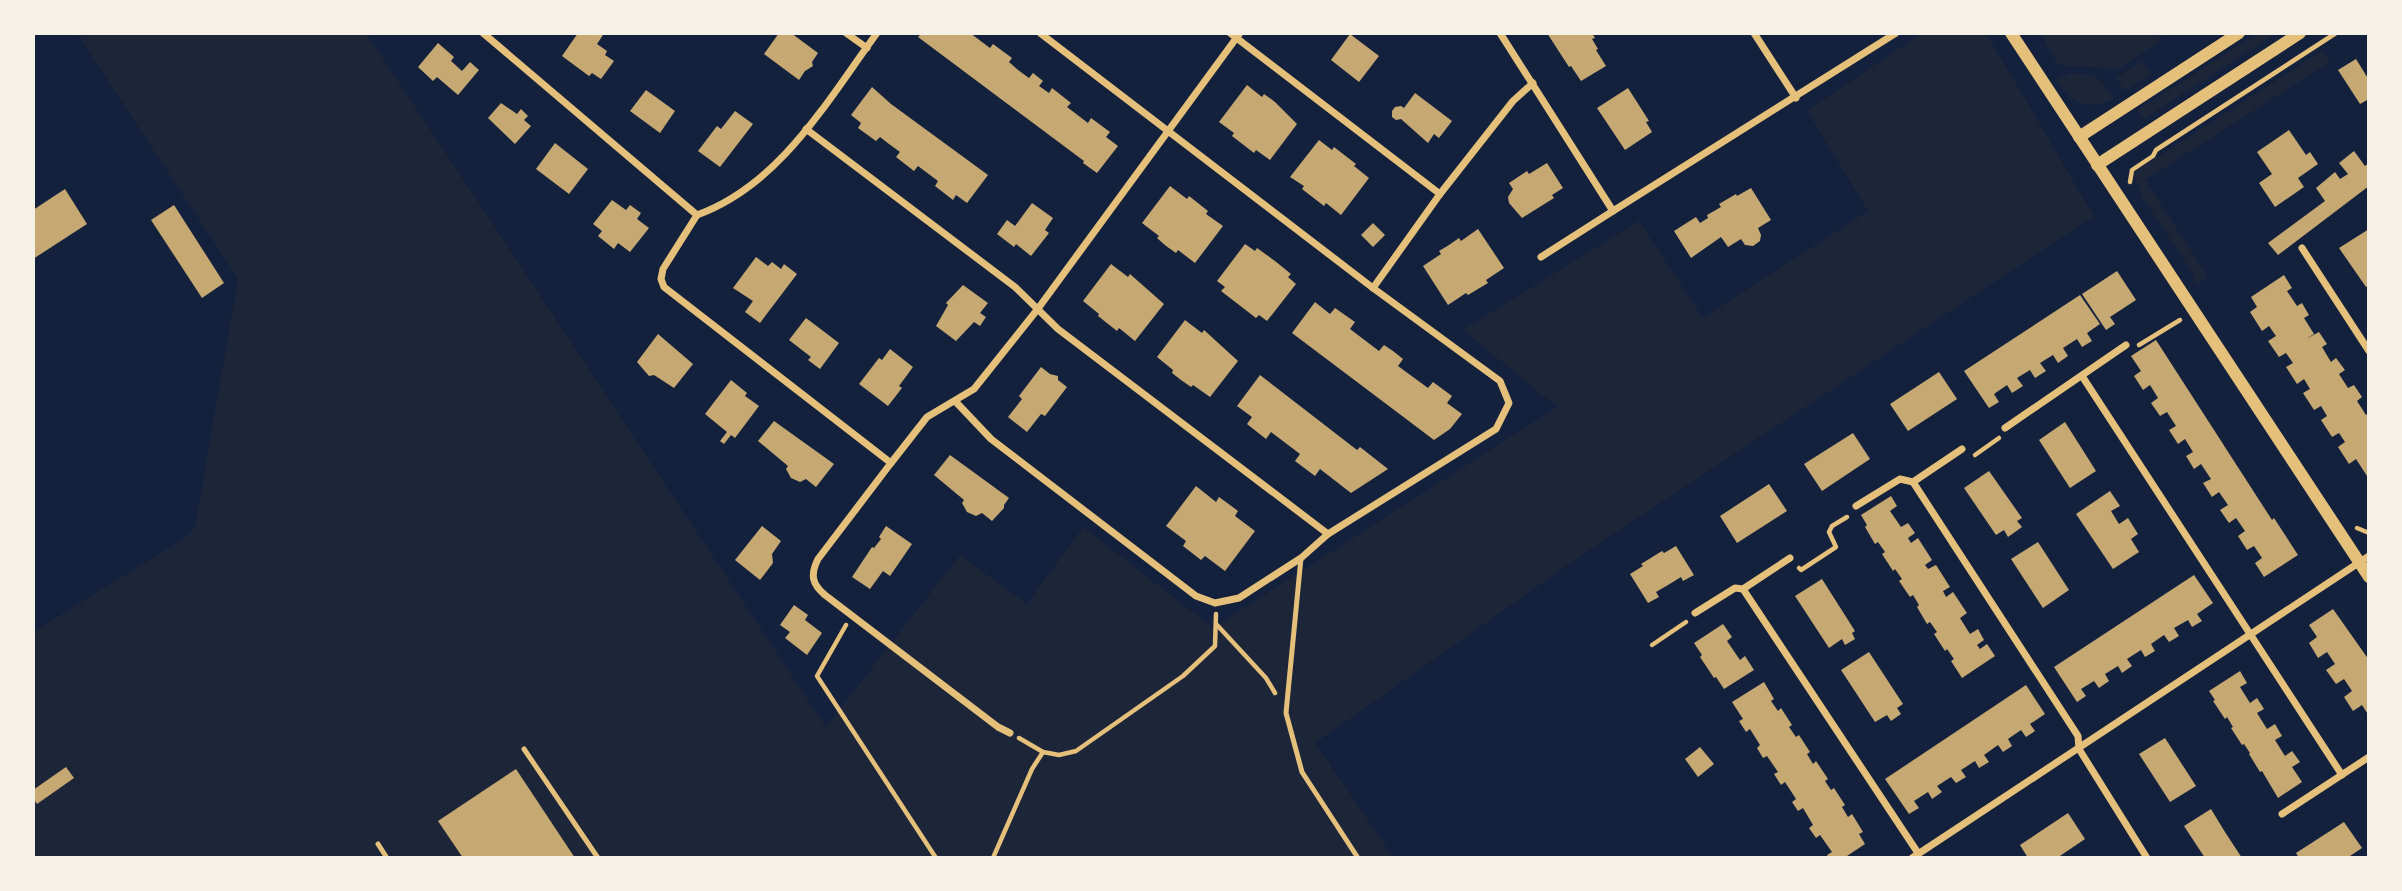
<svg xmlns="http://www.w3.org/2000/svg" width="2402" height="891" font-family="'Roboto Condensed',sans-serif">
	<rect width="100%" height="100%" fill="#14213d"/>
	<!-- green -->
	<g fill="#1d2539">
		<path d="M77,33H366L826,727L960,555L1027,604L1083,527L1213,628L1557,407L1463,330L1639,221L1703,318L1868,211L1807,111L1922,33H1986L2094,216L1589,550L1315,743L1394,858H33V632L188,536L195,527L238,279Z"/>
		<path d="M2047,33H2157L2161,40L2119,69L2058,65L2042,36Z"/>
		<path d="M2258,33H2276L2144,119L2138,110Z"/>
		<path d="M2323,50L2330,62L2145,180L2208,277L2196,284L2191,270L2143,198L2133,173Z"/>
		<path d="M2142,61L2151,74L2125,91L2116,78Z"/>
		<path d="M2070,73C2097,74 2099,76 2114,99C2088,112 2071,103 2056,80Z"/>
	</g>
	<!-- building -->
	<g fill="#c6a872">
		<path d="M578,33L603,35L597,44L607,51L605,55L614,61L601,79L592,73L589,76L562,56Z"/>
		<path d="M779,33H791L818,53L812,62L813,66L805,71L799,80L764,54Z"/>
		<path d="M922,33H970L990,48L993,44L1012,58L1009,62L1018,70L1029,78L1033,73L1043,81L1039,86L1049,93L1052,88L1071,103L1067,107L1088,123L1091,118L1110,132L1106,137L1118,146L1097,173L1083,163L1084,161L918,37Z"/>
		<path d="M1547,33H1592L1595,38L1592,39L1598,49L1596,50L1606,66L1581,81L1571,66L1569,67Z"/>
		<path d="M1350,34L1379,56L1359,82L1331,60Z"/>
		<path d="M438,43L454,57L451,61L462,71L470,62L479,70L458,95L437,77L433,81L418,67Z"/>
		<path d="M2356,59L2369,80V99L2360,104L2338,70Z"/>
		<path d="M1247,85L1262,97L1264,94L1275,102L1297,124L1270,160L1256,150L1254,153L1232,136L1234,133L1219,122Z"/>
		<path d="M872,87L891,104L988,175L967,203L956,195L953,200L935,186L938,181L918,166L914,171L896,157L900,152L889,144L880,137L876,141L858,128L861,123L851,115Z"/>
		<path d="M1628,88L1649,121L1646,122L1652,132L1625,150L1597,108Z"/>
		<path d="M646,90L675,111L660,133L630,111Z"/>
		<path d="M1415,93L1452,121L1439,138L1434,134L1428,143L1401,119L1396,120L1392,117V111L1395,107L1401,106L1404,108Z"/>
		<path d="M501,103L517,114L521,109L528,116L524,120L531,126L515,144L488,118Z"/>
		<path d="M735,111L753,124L720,167L698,151L717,126L721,129Z"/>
		<path d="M2289,130L2306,155L2310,152L2318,164L2298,178L2304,187L2275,207L2259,183L2272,174L2257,152Z"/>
		<path d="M1319,140L1332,150L1334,147L1356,164L1354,166L1369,178L1341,215L1326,203L1324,206L1302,189L1304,186L1290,177Z"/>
		<path d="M555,143L588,169L569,194L536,169Z"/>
		<path d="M2354,151L2365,166L2369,163V186L2278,255L2268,243L2325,201L2316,188L2335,172L2340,179L2348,174L2339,163Z"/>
		<path d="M1547,163L1563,188L1552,195L1554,198L1522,218L1509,203L1508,197L1513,189L1509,183L1527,171L1529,174Z"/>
		<path d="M1170,186L1187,199L1189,196L1208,211L1206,214L1223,226L1195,263L1178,250L1176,253L1166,246L1157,238L1159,236L1142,223Z"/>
		<path d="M1751,188L1771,220L1758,228L1761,235L1760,241L1753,246L1745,245L1741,239L1728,247L1721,237L1691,258L1674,231L1696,217L1700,223L1708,218L1707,215L1721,207L1719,204L1736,194L1737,196Z"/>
		<path d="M65,189L87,224L33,259V210Z"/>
		<path d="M612,200L626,210L630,205L641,213L637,219L649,228L630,252L618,243L614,249L598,236L602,231L593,224Z"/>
		<path d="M1032,203L1053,218L1045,230L1049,233L1031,256L1016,244L1014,247L997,234L1007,220L1015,226Z"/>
		<path d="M174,205L224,283L202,298L151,220Z"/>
		<path d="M1373,223L1385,235L1373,247L1361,235Z"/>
		<path d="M1478,229L1504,268L1486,280L1488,283L1468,295L1466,293L1448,305L1423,266L1441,254L1439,251L1449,245L1459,238L1461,241Z"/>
		<path d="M2369,229V285L2366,287L2339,248Z"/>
		<path d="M1245,244L1255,251L1257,248L1275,261L1291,274L1288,277L1296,284L1267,321L1259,315L1256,318L1221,291L1225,287L1217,281Z"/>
		<path d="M756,257L768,266L772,262L781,269L784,264L797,274L760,323L745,312L753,301L733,288Z"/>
		<path d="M1111,264L1128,277L1130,274L1164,304L1135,341L1119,328L1117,331L1098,316L1099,314L1083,301Z"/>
		<path d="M2117,271L2136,300L2110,317L2115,324L2106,330L2082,294Z"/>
		<path d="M2284,275L2292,288L2287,291L2297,306L2302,303L2309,315L2304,318L2314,334L2306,339L2319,332L2327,344L2322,347L2331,362L2336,358L2345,370L2339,374L2348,388L2354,385L2362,397L2357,401L2366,415L2369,413V479L2356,459L2349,464L2338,447L2345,442L2339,433L2332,437L2321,420L2327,416L2321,406L2314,410L2303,393L2310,389L2304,379L2297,384L2286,367L2293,363L2286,353L2279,357L2268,341L2276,336L2269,326L2262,331L2250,312L2257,307L2251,297Z"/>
		<path d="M963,285L988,303L980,313L986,317L980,326L974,322L956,341L936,326L948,305L946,303Z"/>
		<path d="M2080,295L2100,324L2087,333L2092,341L2082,347L2077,339L2063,348L2068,356L2058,363L2053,355L2040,363L2046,371L2035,378L2030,370L2017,378L2023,386L2012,393L2007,385L1994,394L1999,402L1989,408L1964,371Z"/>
		<path d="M1315,302L1330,314L1335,308L1355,322L1350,329L1379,351L1384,345L1393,351L1403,359L1398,366L1428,388L1433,382L1452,396L1447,403L1462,414L1450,429L1434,440L1292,333Z"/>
		<path d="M806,318L839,343L820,369L808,360L811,357L789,340Z"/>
		<path d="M1185,320L1202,333L1204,330L1238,361L1210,397L1193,385L1191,387L1181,380L1172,373L1173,370L1157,357Z"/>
		<path d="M658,334L693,364L674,388L654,375L649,376L637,362Z"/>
		<path d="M2156,340L2272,520L2274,518L2298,555L2264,577L2255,563L2262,558L2254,546L2247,550L2238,536L2245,531L2236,518L2229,523L2220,510L2228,505L2219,492L2212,497L2203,483L2211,479L2201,464L2194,469L2186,456L2193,452L2185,439L2178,444L2169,430L2176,426L2167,412L2160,416L2151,403L2158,398L2150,385L2143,390L2134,376L2141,371L2131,356Z"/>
		<path d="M890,349L913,367L899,386L902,388L888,406L859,384L879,358L882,360Z"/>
		<path d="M1041,367L1050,374L1058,376V380L1067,387L1045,416L1041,414L1027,432L1008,417L1022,399L1019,396Z"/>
		<path d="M1939,372L1957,399L1908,431L1890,404Z"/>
		<path d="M1260,375L1357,450L1360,447L1388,469L1351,493L1320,469L1315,476L1295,461L1300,454L1271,432L1266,439L1247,424L1252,417L1237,406Z"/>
		<path d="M731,380L747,393L745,396L759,406L735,438L731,435L724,444L720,441L727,432L705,414Z"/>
		<path d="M774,421L834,464L816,487L806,479L800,482L791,478L786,469L788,466L758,441Z"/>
		<path d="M2065,422L2096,471L2070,488L2039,440Z"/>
		<path d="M1853,433L1870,459L1822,491L1804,464Z"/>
		<path d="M950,455L1009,498L1004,505V508L992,521L982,513L976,516L967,512L962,503L964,500L934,475Z"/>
		<path d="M1989,471L2022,518L2017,521L2022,527L2008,537L2004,530L1996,535L1964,488Z"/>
		<path d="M1769,484L1787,511L1737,543L1720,516Z"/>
		<path d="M1196,486L1216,502L1219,497L1230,505L1238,511L1235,516L1255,531L1225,571L1205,556L1201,560L1183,546L1186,541L1166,526Z"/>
		<path d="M2110,491L2120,506L2111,511L2119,524L2128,518L2138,534L2131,539L2139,552L2113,569L2076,514Z"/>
		<path d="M1891,496L1897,506L1890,511L1901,527L1908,523L1915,533L1908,538L1911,543L1918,538L1932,560L1925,565L1928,569L1936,565L1950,587L1943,591L1946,597L1953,592L1967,613L1960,618L1970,634L1978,629L1984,640L1977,645L1980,649L1987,644L1995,656L1962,678L1951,661L1954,659L1947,649L1945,651L1934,634L1937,632L1930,622L1927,624L1917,607L1919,605L1913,595L1910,597L1899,581L1902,579L1895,569L1893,571L1882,554L1885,552L1878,542L1875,544L1865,527L1867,525L1861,515Z"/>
		<path d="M762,526L781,541L772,554L773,563L760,580L735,560Z"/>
		<path d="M886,526L912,544L890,576L883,571L870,589L852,577L872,547L874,548L881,539L879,537Z"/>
		<path d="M2038,542L2069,590L2043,608L2011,559Z"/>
		<path d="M1676,546L1694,575L1683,581L1681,577L1668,585L1656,592L1659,597L1648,603L1630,574L1643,566L1641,564L1662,551L1664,553Z"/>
		<path d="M2194,575L2213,603L2197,614L2202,621L2192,627L2188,620L2174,628L2179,636L2169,642L2164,635L2151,644L2155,651L2145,657L2141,650L2127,659L2132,666L2122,673L2118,666L2105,674L2109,681L2099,688L2094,681L2081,689L2086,696L2077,702L2054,667Z"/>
		<path d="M1822,579L1855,631L1852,633L1855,639L1845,645L1842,639L1829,648L1795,596Z"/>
		<path d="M794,605L808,615L805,620L822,633L807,655L785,638L790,632L780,625Z"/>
		<path d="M2333,609L2369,660V716L2362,705L2353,711L2344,697L2352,691L2344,679L2336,684L2326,670L2335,664L2327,652L2318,658L2309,643L2317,637L2309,625Z"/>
		<path d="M1723,624L1732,637L1727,641L1740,660L1745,656L1754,670L1724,689L1716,677L1714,678L1700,657L1702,655L1694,643Z"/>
		<path d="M1869,652L1903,704L1897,708L1901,714L1891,721L1887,715L1875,722L1841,670Z"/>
		<path d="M2240,671L2247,683L2240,687L2250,703L2257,698L2264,709L2257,713L2267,729L2275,724L2282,736L2275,740L2285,756L2292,751L2300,762L2292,767L2302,782L2278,798L2262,771L2260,772L2249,754L2250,753L2244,744L2242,745L2231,728L2233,727L2227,717L2225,719L2213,701L2215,700L2209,691Z"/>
		<path d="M1764,682L1774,699L1771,701L1778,711L1781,708L1792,725L1789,727L1796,737L1799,735L1810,752L1807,754L1813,764L1816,761L1828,779L1825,781L1831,790L1834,788L1845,805L1842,807L1848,817L1852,814L1863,832L1859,834L1865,844L1844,858H1829L1827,855L1832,852L1820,835L1816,838L1809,828L1813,825L1803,808L1798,811L1792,802L1796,799L1785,782L1781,785L1774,774L1778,772L1767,756L1763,758L1757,748L1760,745L1750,729L1746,732L1739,721L1743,719L1732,702Z"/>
		<path d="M2026,685L2045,714L2030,724L2035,731L2026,737L2021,730L2008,739L2012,746L2003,752L1998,745L1984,755L1989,762L1979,768L1975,761L1961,770L1966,777L1956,783L1951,777L1937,786L1942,792L1932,799L1928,792L1914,801L1919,808L1909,814L1885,779Z"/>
		<path d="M2165,738L2196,786L2170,802L2139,754Z"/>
		<path d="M1700,747L1714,764L1698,777L1685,759Z"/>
		<path d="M66,767L74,778L37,804L33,798V790Z"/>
		<path d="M516,769L575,858H463L438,821Z"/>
		<path d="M2211,809L2225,832L2242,858H2205L2184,826Z"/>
		<path d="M2068,813L2085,839L2057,858H2028L2020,845Z"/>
		<path d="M2344,822L2362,848L2347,858H2299L2296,853Z"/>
	</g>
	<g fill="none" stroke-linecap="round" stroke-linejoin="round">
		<!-- path -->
		<g stroke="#e5c07b" stroke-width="4.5">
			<path d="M2130,182L2132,170L2153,156L2156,150L2336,33"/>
			<path d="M2139,345L2180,320"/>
			<path d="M1975,455L1999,438"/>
			<path d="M2357,528L2369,533"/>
			<path d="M1799,568L1801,570L1836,547L1829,532L1832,526L1847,517"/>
			<path d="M846,625L817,676L936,858"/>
			<path d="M1217,625L1266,678L1275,693"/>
			<path d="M1652,645L1686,622"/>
			<path d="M1019,738L1043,752L1059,755L1076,751L1183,676L1215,646L1216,614"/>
			<path d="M993,858L1032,769L1043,752"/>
		</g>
		<!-- service -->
		<g stroke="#e5c07b" stroke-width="5">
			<path d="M1301,558L1286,713L1302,772L1358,858"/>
			<path d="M524,749L598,858"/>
			<path d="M378,844L387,858"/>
		</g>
		<!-- minor -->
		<g stroke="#e5c07b" stroke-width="7">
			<path d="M483,33L697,215L663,269L661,279L664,287L891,463L818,559C810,575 812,584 825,595L998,727L1010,733"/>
			<path d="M846,33L867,48"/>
			<path d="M1230,33L1440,194"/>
			<path d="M1500,33L1613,211L1896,33"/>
			<path d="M1754,33L1796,98"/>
			<path d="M806,129L1015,287L1058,329L1328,534"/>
			<path d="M697,215C780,185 827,101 877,33"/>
			<path d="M2302,248L2369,351"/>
			<path d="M1541,257L1613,211"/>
			<path d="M1373,288L1440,194L1513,101L1533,83"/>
			<path d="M2082,376L2342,775"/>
			<path d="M955,401L991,439L1196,596L1215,603L1239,598L1301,558L1328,534L1496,429L1509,403L1500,381L1373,288L1040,33"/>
			<path d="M2005,428L2126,345"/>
			<path d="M891,463L927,417L974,389L1037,310L1240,33"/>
			<path d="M1913,482L1962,449"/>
			<path d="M1856,506L1900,479L1913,482L2078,736L2079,749L2147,858"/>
			<path d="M1743,589L1918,853"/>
			<path d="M1695,613L1735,588L1743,589L1790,558"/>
			<path d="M2282,814L2369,757"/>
			<path d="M1912,858L2369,556"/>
		</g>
		<!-- tertiary -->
		<g stroke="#e5c07b" stroke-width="12">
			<path d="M2011,33L2369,577"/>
			<path d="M2079,137L2239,33"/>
			<path d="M2097,165L2300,33"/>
		</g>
	</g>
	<!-- border -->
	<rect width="2402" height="891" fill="none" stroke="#f6f1e7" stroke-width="70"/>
</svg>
